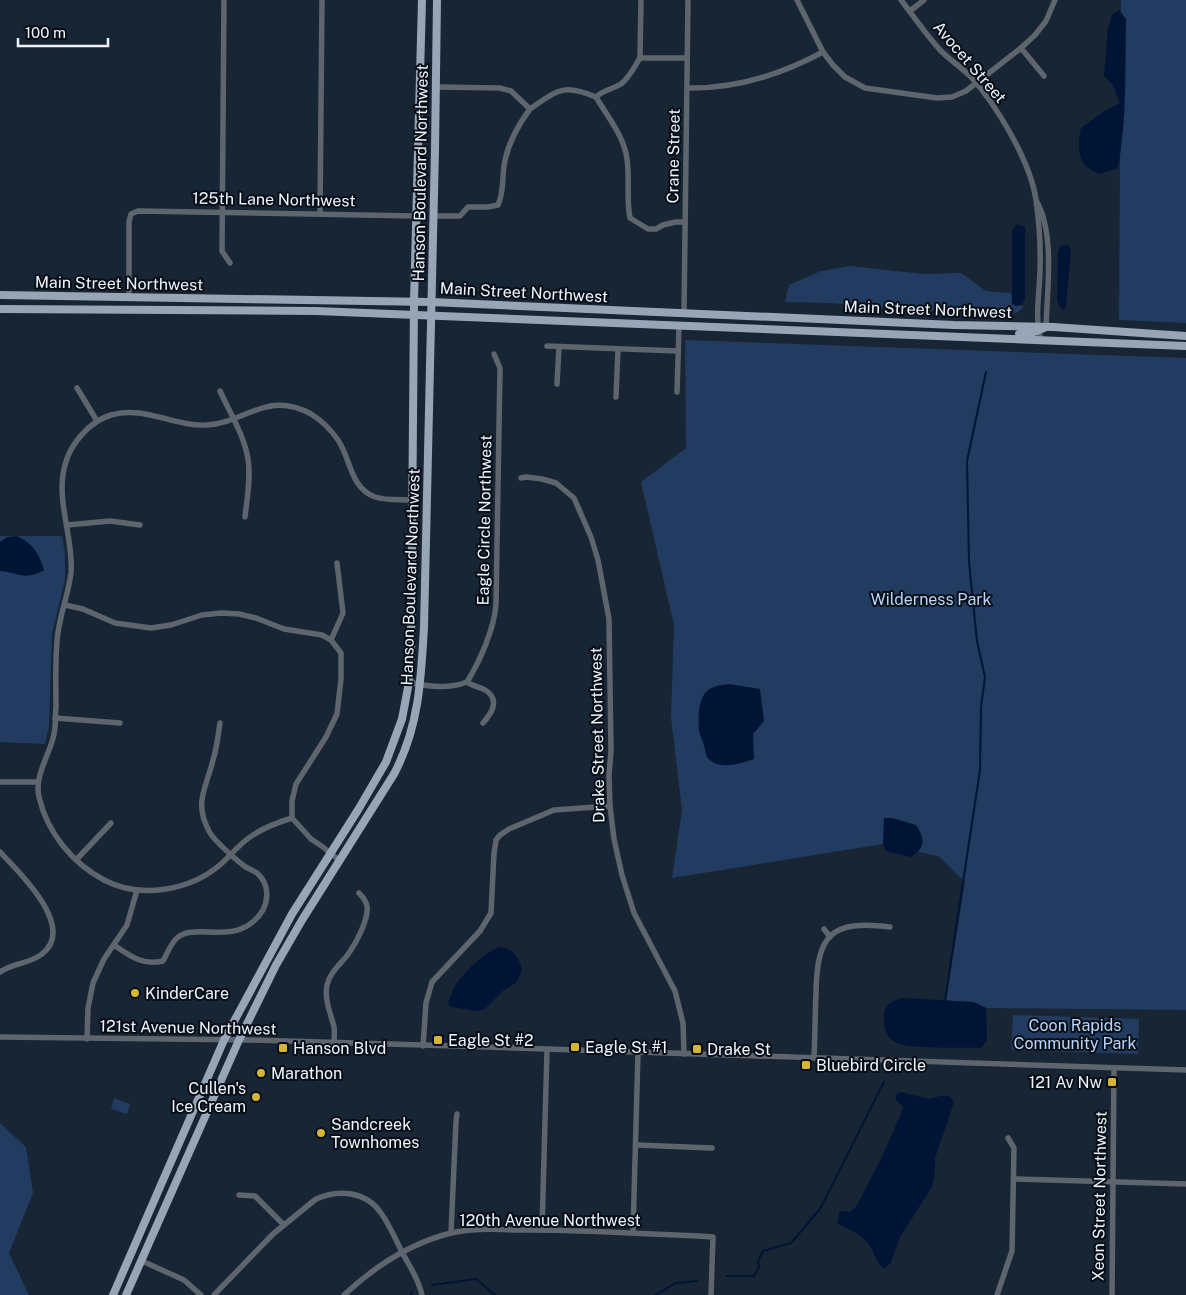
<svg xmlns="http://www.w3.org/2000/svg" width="1186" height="1295" font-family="'Public Sans',sans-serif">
	<rect width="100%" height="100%" fill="#182535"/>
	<!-- green -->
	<g fill="#213c60">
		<path d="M1121,0H1186V323L1119,320Z"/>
		<path d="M849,266L924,274L961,273L986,291L1011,293L1012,304L1016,306L1022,305L1023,308L1016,313L910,310L830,303L785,302L789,285L821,271Z"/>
		<path d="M685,340L1186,358V1010L986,1008L946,1000L965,882L938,856L883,844L672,878L682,810L671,717L674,625L641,482L686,448Z"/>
		<path d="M0,536H62L65,554V580L52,634L49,726L45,744L0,742Z"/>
		<path d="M1013,1015L1139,1019L1138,1054L1011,1050Z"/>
		<path d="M114,1098L130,1104L127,1114L111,1109Z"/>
		<path d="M0,1123L26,1147L33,1193L9,1253L29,1295H0Z"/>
	</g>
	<!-- water -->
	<g fill="#001435">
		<path d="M1119,10L1126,19C1125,69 1127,119 1118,168L1099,174C1095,172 1088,169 1085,165C1077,155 1078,139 1081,128L1106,110L1120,103L1113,85L1104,76L1108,28L1112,15Z"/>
		<path d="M1017,224L1025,227V299L1022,305L1016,306L1012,304V231Z"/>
		<path d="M1065,245L1069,246L1071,250L1066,305L1064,310H1062L1057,301L1058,251L1061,246Z"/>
		<path d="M17,536C33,544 39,553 44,570C23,581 21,573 0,571V542L7,537Z"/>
		<path d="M729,684L760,689L764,721L753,734L754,759C742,763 721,770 710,760C705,757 706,751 704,746C703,741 700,736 699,731C698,720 698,699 707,691C712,686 722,685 729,684Z"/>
		<path d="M884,818H892L916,825C925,839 926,847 911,857L886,851L883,844Z"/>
		<path d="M501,947C515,950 519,958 522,970L517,982L504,990L486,1008L479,1011L450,1007L448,1002C451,996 453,989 456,984C466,971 486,950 501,947Z"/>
		<path d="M902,998L974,1002L986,1008L987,1040L981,1048C963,1047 908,1050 895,1042C886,1037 884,1028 884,1019C884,1005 889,1002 902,998Z"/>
		<path d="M900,1092L929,1099L940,1096H949L954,1102L935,1158V1173L932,1187L900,1237L891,1262L885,1269C875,1263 875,1252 868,1243C860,1233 847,1229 837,1223L840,1211L850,1212L856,1207L882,1157L903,1109L902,1105L896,1101V1095Z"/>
	</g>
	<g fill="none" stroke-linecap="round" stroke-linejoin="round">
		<!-- stream -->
		<g stroke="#001435" stroke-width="2">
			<path d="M945,1001L980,770L981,707L985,677L977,641L969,562L967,461L986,372"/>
			<path d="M726,1276H754L759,1267L758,1261L763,1251L791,1243L820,1209L884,1082"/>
			<path d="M432,1285L476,1279L495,1295"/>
			<path d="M411,1295L412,1292"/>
			<path d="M655,1295L676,1283L697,1281"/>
		</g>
		<!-- minor -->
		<g stroke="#5e656d" stroke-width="5.5">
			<path d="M224,0L222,251L230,263"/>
			<path d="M797,0L823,52L833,65L845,77L865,88L937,98L952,97L966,91L1021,48L1035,35L1046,21L1055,0"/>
			<path d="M901,0C914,17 927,36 941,51C950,60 961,67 970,76C996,104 1031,162 1036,200C1039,222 1041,245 1040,268C1040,292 1034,317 1041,340"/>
			<path d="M910,11L924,0"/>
			<path d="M1021,48L1044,76"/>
			<path d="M640,58L641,0"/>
			<path d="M436,87L500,88L511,91L530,109C558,90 563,83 596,97C603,90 613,89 621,84C630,77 634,67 640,58H687"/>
			<path d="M688,88C735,89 782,74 823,52"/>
			<path d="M596,97C607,116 624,136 627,159C630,179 626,199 630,218L648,229H656L663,225L676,222H685"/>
			<path d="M1037,202C1055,235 1047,290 1046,328"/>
			<path d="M320,214L322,0"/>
			<path d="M434,216H460L468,207H488L498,205C504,193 502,179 504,166C507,146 518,125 530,109"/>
			<path d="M129,297V222L131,214L138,211L416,216"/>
			<path d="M684,313L688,0"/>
			<path d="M547,346L678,351"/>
			<path d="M557,384L559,347"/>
			<path d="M77,388L97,421"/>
			<path d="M220,391C230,413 244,435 248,459C251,478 247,499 245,517"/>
			<path d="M677,392L679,327"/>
			<path d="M616,397L618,349"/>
			<path d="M521,478L526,477L542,479L556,483L574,498L591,537L598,560L609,619L611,751L609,775L610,806L614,839L622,875L634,913L675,991L683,1023L684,1054"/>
			<path d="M67,525L110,521L140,525"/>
			<path d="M65,605L83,609L115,623L151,628L171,625L202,615L221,613L239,614L256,618L284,629L322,635L331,640L341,653V679L337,714L326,737L296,784L292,801V818L311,839L323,847L340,861"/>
			<path d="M331,640L343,613L337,563"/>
			<path d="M409,682C428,687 449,689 467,682C474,687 482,687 488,692C500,702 490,715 483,723"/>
			<path d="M467,682C480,661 494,629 496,605L500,368L494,354"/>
			<path d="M55,718L120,723"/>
			<path d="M0,782H38"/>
			<path d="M292,818C279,822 265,827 253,835C240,843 231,855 221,864C190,891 140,899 104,880C72,863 47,832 39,797C34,775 50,755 54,734C56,726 55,716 56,707C56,686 55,664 57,642C58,619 68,597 71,573C74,538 55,500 65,465C70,444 90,421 111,415C144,405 174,427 207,425C245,423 267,390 311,414C321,420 331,430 338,440C351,459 350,488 375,497C387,501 401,499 413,500"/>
			<path d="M0,852C19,872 77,927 42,954C30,964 12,963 0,972"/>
			<path d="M76,860L111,823"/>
			<path d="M824,929L830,937"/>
			<path d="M114,945C130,956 143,966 163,961C167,954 171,943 177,938C196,921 239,949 263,910C269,898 268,884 259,875C255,870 247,869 243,865C235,859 214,840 210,833C193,803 206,789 213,760C217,748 218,735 220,723"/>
			<path d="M0,1037L250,1040L456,1046L1186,1070"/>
			<path d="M87,1039L88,1008L93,983L104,959L127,925L137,890"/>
			<path d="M334,1043C334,1038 335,1033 334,1027C331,1014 324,1000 327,985C330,972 341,964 349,953C356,943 369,919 367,906C366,901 363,897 359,893"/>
			<path d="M423,1046L426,1003L432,982L480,931L491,913L494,853L496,840L500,835L509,829L554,810L610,806"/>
			<path d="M814,1058C815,1036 815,1015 816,993C817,934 831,920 890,927"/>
			<path d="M636,1145L712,1148"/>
			<path d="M1014,1179L1186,1184"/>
			<path d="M239,1195L255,1196L284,1225"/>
			<path d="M542,1230L547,1050"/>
			<path d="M451,1233L456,1121L457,1114"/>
			<path d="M633,1233L638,1052"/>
			<path d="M142,1261L184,1280L201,1295"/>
			<path d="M214,1295L273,1234L316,1199C338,1189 366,1191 381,1213C389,1224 395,1238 401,1250C409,1266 418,1277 422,1295"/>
			<path d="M344,1295C374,1267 411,1243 451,1233C476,1227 502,1230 527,1230C589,1230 651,1234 713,1237L711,1295"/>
			<path d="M997,1295L1012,1251L1014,1148L1008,1138"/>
			<path d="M1112,1295L1114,1068"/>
		</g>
		<!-- major -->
		<g stroke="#98a5b7" stroke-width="8">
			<path d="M0,295L431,302L954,325L1053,327L1186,336"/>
			<path d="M0,309L316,311L1186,346"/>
			<path d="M1019,334H1029L1044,328"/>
			<path d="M113,1295L224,1040L292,914L358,810L386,762L402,719L409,682L411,657L414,302L422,0"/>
			<path d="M126,1295L239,1040L276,965L302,920L394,774C419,727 421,680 424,627L435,150L437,0"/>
		</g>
	</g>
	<!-- markers -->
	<g fill="#d6b534" stroke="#080e15" stroke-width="2">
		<circle cx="135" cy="993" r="5"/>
		<rect x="433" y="1035" width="10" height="10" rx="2.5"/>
		<rect x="570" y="1042" width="10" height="10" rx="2.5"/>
		<rect x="278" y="1043" width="10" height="10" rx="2.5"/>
		<rect x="692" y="1044" width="10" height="10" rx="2.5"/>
		<rect x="801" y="1060" width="10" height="10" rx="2.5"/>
		<circle cx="261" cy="1073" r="5"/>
		<rect x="1107" y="1077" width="10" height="10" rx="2.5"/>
		<circle cx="256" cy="1097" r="5"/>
		<circle cx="321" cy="1133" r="5"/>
	</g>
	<g text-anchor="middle" stroke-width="4" stroke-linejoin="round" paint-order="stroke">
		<!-- street labels -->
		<g font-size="16" fill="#eef5fe" stroke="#080e15">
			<text transform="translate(970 62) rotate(49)" y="6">Avocet Street</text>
			<text transform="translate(673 156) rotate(-89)" y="6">Crane Street</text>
			<text transform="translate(420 173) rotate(-89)" y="6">Hanson Boulevard Northwest</text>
			<text transform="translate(274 199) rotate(1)" y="6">125th Lane Northwest</text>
			<text transform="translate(119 283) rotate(1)" y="6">Main Street Northwest</text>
			<text transform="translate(524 292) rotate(3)" y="6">Main Street Northwest</text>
			<text transform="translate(928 309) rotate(2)" y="6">Main Street Northwest</text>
			<text transform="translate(484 520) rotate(-89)" y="6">Eagle Circle Northwest</text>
			<text transform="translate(410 577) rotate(-88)" y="6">Hanson Boulevard Northwest</text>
			<text transform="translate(597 735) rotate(-91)" y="6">Drake Street Northwest</text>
			<text transform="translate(188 1027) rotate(1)" y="6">121st Avenue Northwest</text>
			<text transform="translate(1099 1196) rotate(-89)" y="6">Xeon Street Northwest</text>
			<text x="550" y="1226">120th Avenue Northwest</text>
		</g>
		<!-- park labels -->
		<g font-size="16" fill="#b9d6fd" stroke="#080e15">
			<text x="931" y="605">Wilderness Park</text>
			<text x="1075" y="1031">Coon Rapids<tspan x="1075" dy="18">Community Park</tspan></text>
		</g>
		<!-- poi labels -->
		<g font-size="16" fill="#eef5fe" stroke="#080e15" text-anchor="start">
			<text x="145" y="999">KinderCare</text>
			<text x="448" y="1046">Eagle St #2</text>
			<text x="585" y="1053">Eagle St #1</text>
			<text x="293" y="1054">Hanson Blvd</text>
			<text x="707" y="1055">Drake St</text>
			<text x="816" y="1071">Bluebird Circle</text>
			<text x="271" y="1079">Marathon</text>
			<text x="1102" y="1088" text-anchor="end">121 Av Nw</text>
			<text x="246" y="1094" text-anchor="end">Cullen's<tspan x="246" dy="18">Ice Cream</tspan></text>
			<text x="331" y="1130">Sandcreek<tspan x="331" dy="18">Townhomes</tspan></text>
		</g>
	</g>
	<!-- scale -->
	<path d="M18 38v8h90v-8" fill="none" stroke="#eef5fe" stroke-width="2.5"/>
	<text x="25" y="38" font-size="15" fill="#eef5fe" stroke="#080e15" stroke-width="4" paint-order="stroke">100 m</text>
</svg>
